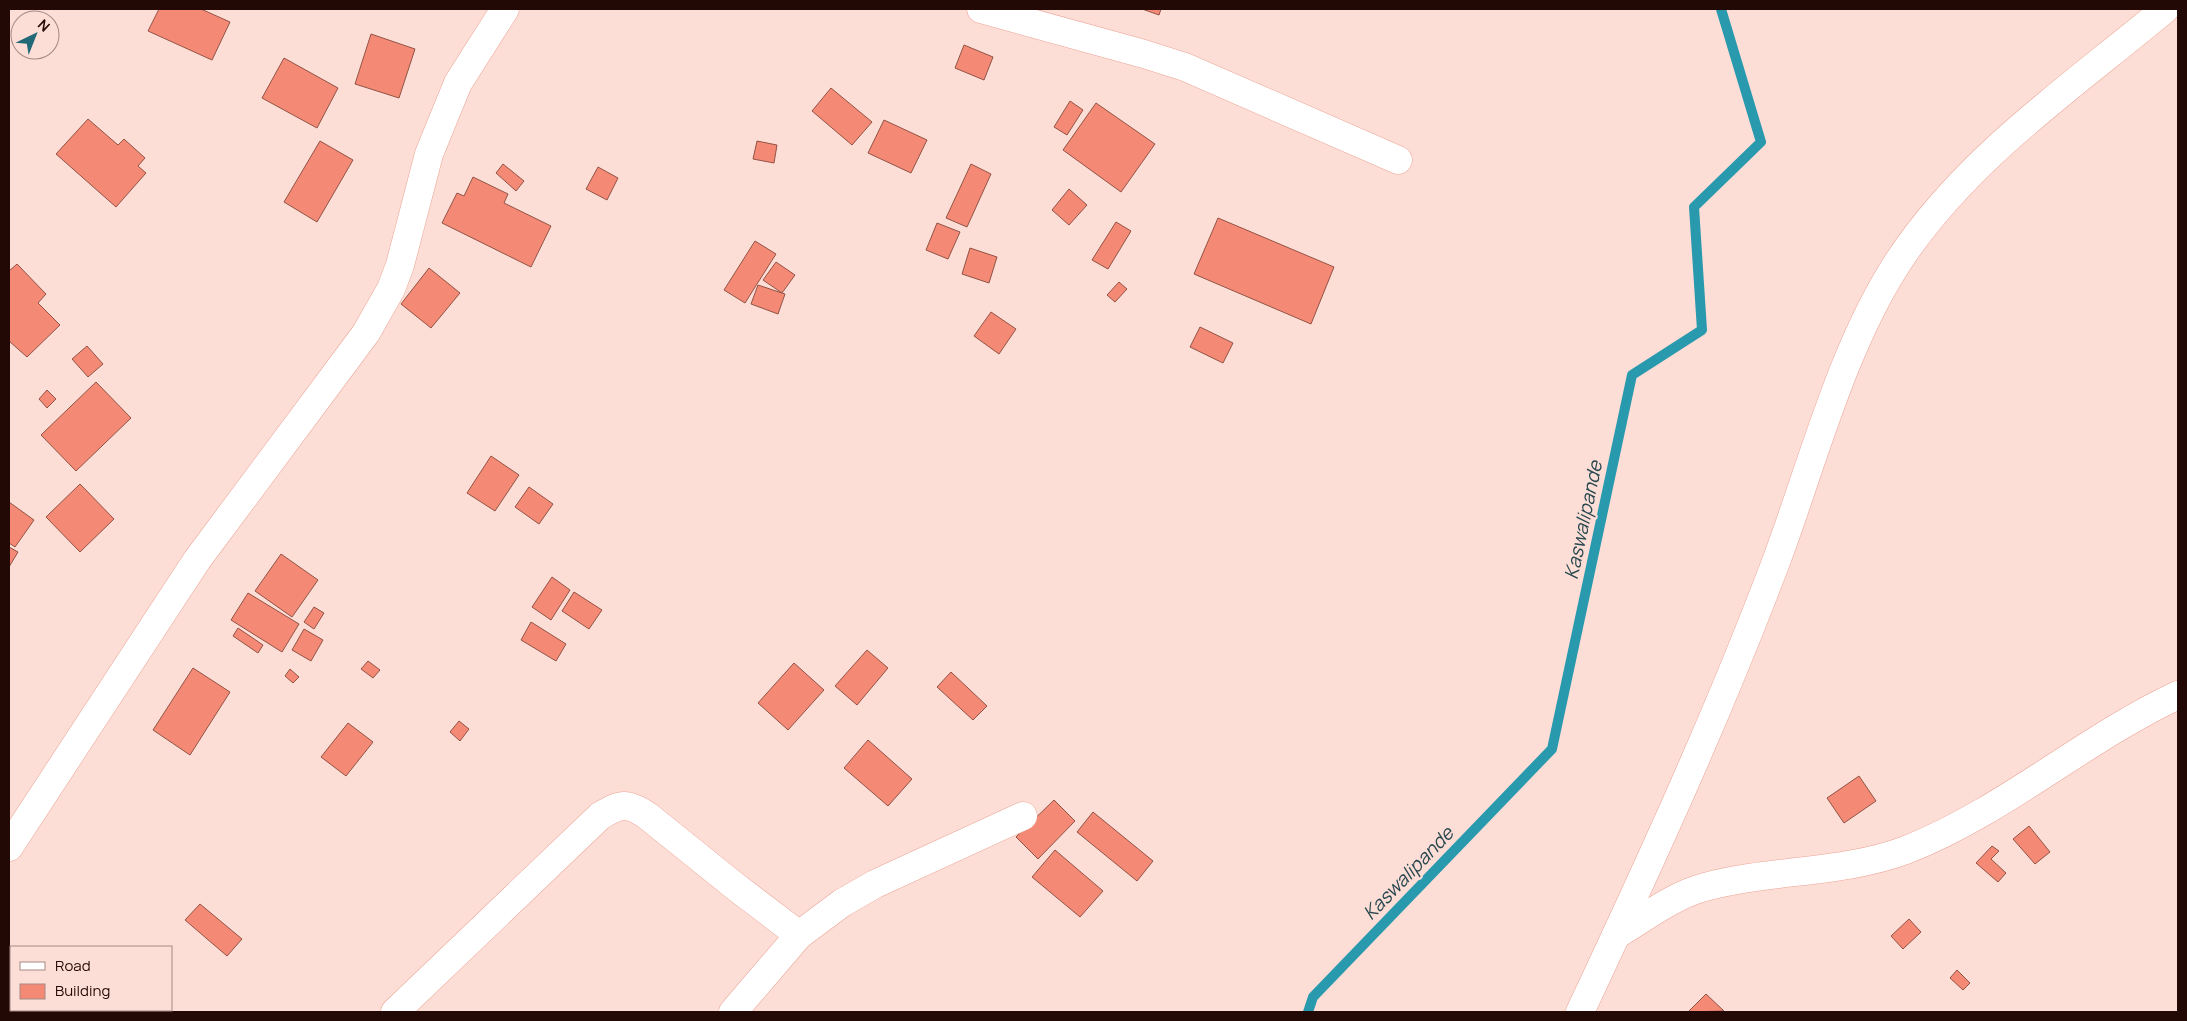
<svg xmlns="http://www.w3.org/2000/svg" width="2187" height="1021" font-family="Manrope,sans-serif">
	<rect width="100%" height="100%" fill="#fdded7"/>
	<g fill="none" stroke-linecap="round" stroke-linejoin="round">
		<!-- stream -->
		<path stroke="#2999ae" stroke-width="10" d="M1308,1012L1313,997L1552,749L1632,375L1702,330L1694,207L1761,142L1721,9"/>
	</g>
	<!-- building -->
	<g fill="#f48a75" stroke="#925345">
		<path d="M159,9H201L230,22L212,60L148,31Z"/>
		<path d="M1142,9H1161L1159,15Z"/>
		<path d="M371,34L415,49L399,98L355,84Z"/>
		<path d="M964,45L993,57L984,80L955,68Z"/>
		<path d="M284,58L338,88L317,128L262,98Z"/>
		<path d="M831,88L872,122L852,145L812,111Z"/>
		<path d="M1070,101L1083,110L1067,135L1054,127Z"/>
		<path d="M1096,103L1155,144L1121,192L1063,150Z"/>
		<path d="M88,119L118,145L124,139L145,158L138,166L146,173L116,207L56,154Z"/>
		<path d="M884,120L927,140L911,173L868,153Z"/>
		<path d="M320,141L353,160L317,222L284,202Z"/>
		<path d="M757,141L777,145L774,163L753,159Z"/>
		<path d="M503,164L524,181L516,191L496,173Z"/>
		<path d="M971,164L991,174L967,227L946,218Z"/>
		<path d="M598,167L618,178L607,200L586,189Z"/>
		<path d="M473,177L508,194L504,203L551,226L531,267L442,223L457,193L464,196Z"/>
		<path d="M1069,189L1087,205L1069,225L1052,210Z"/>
		<path d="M1218,218L1334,267L1311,324L1194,274Z"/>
		<path d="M1116,222L1131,231L1108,269L1092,260Z"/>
		<path d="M937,223L960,232L948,259L926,250Z"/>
		<path d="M755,241L776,254L745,303L724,290Z"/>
		<path d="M970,248L997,257L989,283L962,274Z"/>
		<path d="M776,262L795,275L782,293L763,280Z"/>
		<path d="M17,264L46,294L38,303L60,325L27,357L9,341V271Z"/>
		<path d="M429,268L460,293L431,328L401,304Z"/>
		<path d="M1119,282L1127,289L1115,302L1107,295Z"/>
		<path d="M758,285L785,294L778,314L751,304Z"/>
		<path d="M991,312L1016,329L999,354L974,336Z"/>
		<path d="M1200,327L1233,343L1223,363L1190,347Z"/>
		<path d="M87,346L103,364L88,377L72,359Z"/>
		<path d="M96,382L131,418L76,471L41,435Z"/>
		<path d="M47,390L56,399L47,408L39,399Z"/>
		<path d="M491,456L519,475L495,511L467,493Z"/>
		<path d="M80,484L114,519L80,552L46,517Z"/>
		<path d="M529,487L553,504L539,524L515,507Z"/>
		<path d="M9,502L34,520L15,547L9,543Z"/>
		<path d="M9,547L18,552L9,567Z"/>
		<path d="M281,554L318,580L292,617L255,591Z"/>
		<path d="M552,577L570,590L551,620L532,607Z"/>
		<path d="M574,592L602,610L589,629L562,611Z"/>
		<path d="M248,593L299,624L282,652L231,620Z"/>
		<path d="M314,607L324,613L314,629L304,622Z"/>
		<path d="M531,622L566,644L556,661L521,640Z"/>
		<path d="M238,628L263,645L258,653L233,636Z"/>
		<path d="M304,629L323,640L311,661L292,650Z"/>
		<path d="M867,650L888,668L857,705L835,686Z"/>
		<path d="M368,661L380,670L373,678L361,669Z"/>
		<path d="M794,663L824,690L788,730L758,703Z"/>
		<path d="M193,668L230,692L190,755L153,730Z"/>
		<path d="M290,669L299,677L293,683L285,676Z"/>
		<path d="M951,672L987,706L973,720L937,687Z"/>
		<path d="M459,721L469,729L460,741L450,732Z"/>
		<path d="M348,723L373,742L346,776L321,757Z"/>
		<path d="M868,740L912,779L888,806L844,768Z"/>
		<path d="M1859,776L1876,801L1844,823L1827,798Z"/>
		<path d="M1054,800L1075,821L1038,859L1016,837Z"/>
		<path d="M1093,812L1153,861L1137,881L1077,832Z"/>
		<path d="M2029,826L2050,852L2035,864L2013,839Z"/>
		<path d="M1992,846L1999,851L1991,859L2006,873L1998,882L1976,863Z"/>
		<path d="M1055,850L1103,891L1080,917L1032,877Z"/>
		<path d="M200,904L242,939L227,956L185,920Z"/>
		<path d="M1909,919L1921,932L1903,949L1891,936Z"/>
		<path d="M1957,970L1970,983L1963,990L1950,978Z"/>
		<path d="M1706,994L1724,1011L1688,1012Z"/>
	</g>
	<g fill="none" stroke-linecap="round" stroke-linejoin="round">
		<defs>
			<g id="street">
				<path d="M981,9L1144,54L1185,67L1398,160"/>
				<path d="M9,847L197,560L366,333L391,289L400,265L429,154L458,83L505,9"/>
				<path d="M1616,935C1644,918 1674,895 1705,887C1771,869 1842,874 1906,850C2003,812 2084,739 2178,695"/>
				<path d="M395,1012L600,816C621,803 628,802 649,817L736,887L799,935"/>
				<path d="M733,1012L799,935L842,903L875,884L1023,816"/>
				<path d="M1580,1012C1650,863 1719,713 1777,559C1813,462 1842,348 1898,262C1966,158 2072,87 2165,9"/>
			</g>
		</defs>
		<!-- street casing -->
		<use href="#street" stroke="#eba495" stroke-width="29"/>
		<!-- street -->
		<use href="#street" stroke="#fff" stroke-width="28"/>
	</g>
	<g text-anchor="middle" stroke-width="4.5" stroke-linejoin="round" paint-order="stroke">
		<!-- water labels -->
		<g font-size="19" font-style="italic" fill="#27474e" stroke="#fdded7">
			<text transform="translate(1583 520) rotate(-78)" y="7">Kaswalipande</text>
			<text transform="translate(1408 873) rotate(-46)" y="7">Kaswalipande</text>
		</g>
	</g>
	<!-- border -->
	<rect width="2187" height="1021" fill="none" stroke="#220905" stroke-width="20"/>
	<!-- legend -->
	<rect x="10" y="946" width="162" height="65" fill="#fdded7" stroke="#a58983"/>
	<rect x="20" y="962" width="25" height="8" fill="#ffffff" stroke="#a58983"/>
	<text x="55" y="971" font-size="15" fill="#220905">Road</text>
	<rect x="20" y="984" width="25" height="15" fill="#f48a75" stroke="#a58983"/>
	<text x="55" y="996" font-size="15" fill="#220905">Building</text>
	<!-- north arrow -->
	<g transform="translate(35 35) rotate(43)"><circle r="24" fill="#fdded7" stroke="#a58983"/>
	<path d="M0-4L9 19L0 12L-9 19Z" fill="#216977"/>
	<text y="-8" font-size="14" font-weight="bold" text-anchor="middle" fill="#220905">N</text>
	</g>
</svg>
